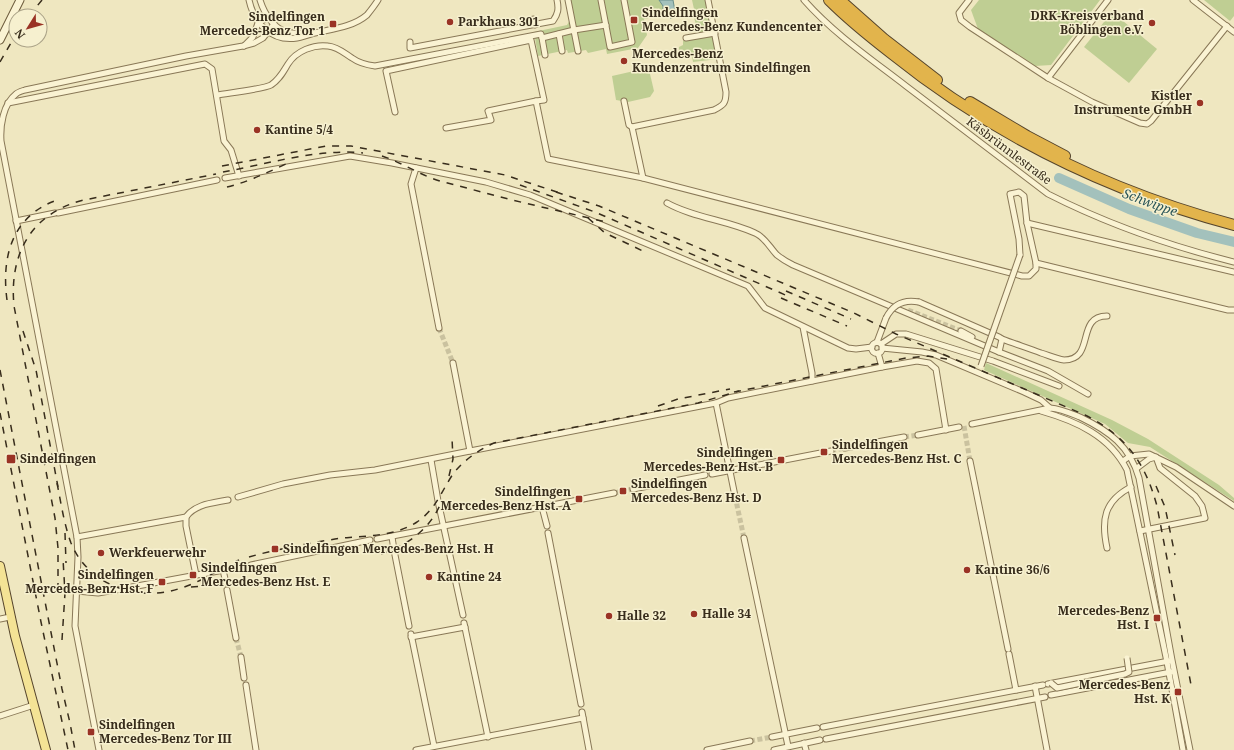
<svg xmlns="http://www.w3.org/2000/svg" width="1234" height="750" font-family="'Noto Serif',serif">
	<rect width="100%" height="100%" fill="#efe7c0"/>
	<!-- green -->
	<g fill="#bfce93">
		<path d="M567,0H659L663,6V12L669,14L644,19L647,35L638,48L607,54L606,49L588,53L586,50L568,53L567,50L538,56L534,32L567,25L571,18Z"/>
		<path d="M692,0H705L718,59L693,62L692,56L690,57L689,52L681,53L679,51V47L683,45V41L699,37L692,9H694Z"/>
		<path d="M979,0H1100L1051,65L1035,66L978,29L971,10Z"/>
		<path d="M1204,0H1234V16L1230,21Z"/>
		<path d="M1112,12L1157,49L1129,83L1084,47Z"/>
		<path d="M643,69L650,74L654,91L650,97L628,102L616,100L612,76Z"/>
		<path d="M986,363L1112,420L1148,439L1219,485L1234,498V501L1150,447L1128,443L1105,424L984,370Z"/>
	</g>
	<!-- water -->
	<path fill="#a3c1bc" stroke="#6a8f8b" d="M659,0H673L676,17L670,18L669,14L663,12V6Z"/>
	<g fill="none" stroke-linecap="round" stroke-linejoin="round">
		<!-- river -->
		<path stroke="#a3c1bc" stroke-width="10" d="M1059,178L1129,209L1197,233L1234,242"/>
		<!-- street-tunnel -->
		<g stroke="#cac29f" stroke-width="5" stroke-dasharray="5 2.5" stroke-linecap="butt">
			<path d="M908,310L961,331"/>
			<path d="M439,328L453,363"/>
			<path d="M964,426L970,461"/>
			<path d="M904,437L918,435"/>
			<path d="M831,451L845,448"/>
			<path d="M614,493L633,489"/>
			<path d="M735,496L744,538"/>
			<path d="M240,567L251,565"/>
			<path d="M236,638L241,657"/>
			<path d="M750,741L772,737"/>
		</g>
		<defs>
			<g id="street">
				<path d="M249,0C254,23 271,42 297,38C303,37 309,35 315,33C332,29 353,27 367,15C371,10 375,5 378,0"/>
				<path d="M260,0C264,13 274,30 288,32C294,34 301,33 307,33"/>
				<path d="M568,0L578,51"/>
				<path d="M601,0L610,47L632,42L624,0"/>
				<path d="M804,0C833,33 871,59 906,86C953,122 1000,158 1048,194C1107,224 1170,246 1234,262"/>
				<path d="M969,0L959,13L961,20L970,27L1048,78"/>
				<path d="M1108,0L1048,78L1092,102L1140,123L1147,124L1151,121L1227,26"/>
				<path d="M1193,0L1234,32"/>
				<path d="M533,19L535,25"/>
				<path d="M559,34L562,51"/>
				<path d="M686,38L715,33"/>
				<path d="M410,42V48L553,21C558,14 559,9 557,0"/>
				<path d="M244,46L253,37L258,23L268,17"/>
				<path d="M545,55L542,38L574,30L606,25"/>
				<path d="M217,95C228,93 264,89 271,85C280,79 283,72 288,64C296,51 314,44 328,46C338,47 344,53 352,58C359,63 367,65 375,66L541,34L542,38"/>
				<path d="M624,101L629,125L632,127L643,178"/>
				<path d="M8,103L205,64L212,69L224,141L231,150L239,176"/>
				<path d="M395,112L386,71L531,40L544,100L536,101"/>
				<path d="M632,127L714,110C724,105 726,103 726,92L708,0"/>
				<path d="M446,128L491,120L488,111L536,101L548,159L643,178L1022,276H1029L1036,269V263L1027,223L1024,196L1019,192L1010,194L1019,239L1020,255"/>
				<path d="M416,168L411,184L439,328"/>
				<path d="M225,178L350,156L392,163L486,182L530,195L748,286L765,308L848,348L856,349L872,347"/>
				<path d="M667,203C694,218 727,220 755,233C765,237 770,248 777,255C782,259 787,262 793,265L999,352L1048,371L1088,394"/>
				<path d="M58,213L217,180"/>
				<path d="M16,221L55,213"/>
				<path d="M1027,223L1234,272"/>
				<path d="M1036,263L1228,310H1234"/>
				<path d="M919,302L999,337L1002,339L999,352"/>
				<path d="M803,327L812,373V381"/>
				<path d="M961,331L972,337"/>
				<path d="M1002,339C1015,344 1028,348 1041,353C1048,355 1056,359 1064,360C1096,360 1075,316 1107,316"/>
				<path d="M877,342L886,318"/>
				<circle cx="877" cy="348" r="5.5"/>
				<path d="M881,344L896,334H906L993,361L1059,386"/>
				<path d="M882,348L922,352L936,355L1024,392L1041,400L1050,408"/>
				<path d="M878,353L882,367"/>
				<path d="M453,363L470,451"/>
				<path d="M716,403L735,496"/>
				<path d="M1041,411C1076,421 1110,436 1127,470L1167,662L1183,750"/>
				<path d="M972,424L1050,408C1061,409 1070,413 1080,417C1109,431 1130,446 1139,478L1172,660L1190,750"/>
				<path d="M918,435L959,427"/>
				<path d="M845,448L904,437"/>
				<path d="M431,460L438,501L463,615"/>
				<path d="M970,461L1008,649"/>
				<path d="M1123,461L1130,456L1149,454L1176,467L1234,506"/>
				<path d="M1137,468L1149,459L1156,457L1160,468L1195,496L1202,506L1205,518L1140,531"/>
				<path d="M712,474L831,451"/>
				<path d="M633,489L705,475"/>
				<path d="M238,497L283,484L330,475L375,470L470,451L716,403L728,398L882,367L917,361L929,363L936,369L946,430"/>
				<path d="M542,507L547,526"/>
				<path d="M186,517V526L196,575"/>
				<path d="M548,533L581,704"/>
				<path d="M77,537L186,517C195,504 213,503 228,500"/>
				<path d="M392,537L394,550L409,626"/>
				<path d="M744,538L788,746"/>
				<path d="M377,539L614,493"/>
				<path d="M1107,548C1101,520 1104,501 1131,487"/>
				<path d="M251,565L370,540"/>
				<path d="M223,570L226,583"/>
				<path d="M227,590L236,638"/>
				<path d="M77,591L98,593L121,589L240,567"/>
				<path d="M0,619L10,617"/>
				<path d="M464,623L488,737"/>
				<path d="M411,634L434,746"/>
				<path d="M411,637L465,627"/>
				<path d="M1009,654L1016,690"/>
				<path d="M241,657L244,678"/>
				<path d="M1048,684L1169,661"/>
				<path d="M246,685L256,750"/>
				<path d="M1035,686L1047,750"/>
				<path d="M1051,695L1171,672"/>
				<path d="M582,712L589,750"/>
				<path d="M0,716L34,705"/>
				<path d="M823,727L1043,685"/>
				<path d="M772,737L817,728"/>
				<path d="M826,739L1045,697"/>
				<path d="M804,743L806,750"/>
				<path d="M99,750L75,626L78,557L77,537L1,141C0,126 3,104 16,94C18,92 22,91 25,90L186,56L243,46L254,43L263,38L274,24"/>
				<path d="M416,750L583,718"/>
				<path d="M707,750L750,741"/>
				<path d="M774,750L820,740"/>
			</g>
			<path id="secondary" d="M0,40L20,0"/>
			<path id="primary" d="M0,566L15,636L46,750"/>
			<g id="highway">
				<path d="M829,0C848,19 869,36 891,53C993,135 1107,191 1234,225"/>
				<path d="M840,0L884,39L937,80"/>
				<path d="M970,102L1027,136L1065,156"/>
			</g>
		</defs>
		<!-- street casing -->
		<use href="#street" stroke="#897857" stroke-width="7"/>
		<!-- secondary casing -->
		<use href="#secondary" stroke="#6a593a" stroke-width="9"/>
		<!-- primary casing -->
		<use href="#primary" stroke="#56452c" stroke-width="10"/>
		<!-- highway casing -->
		<use href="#highway" stroke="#56452c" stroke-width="12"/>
		<!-- street -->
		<use href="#street" stroke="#faf3d3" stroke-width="5"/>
		<!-- secondary -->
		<use href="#secondary" stroke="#faf3d3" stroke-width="7"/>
		<!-- primary -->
		<use href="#primary" stroke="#f4e395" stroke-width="8"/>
		<!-- highway -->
		<use href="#highway" stroke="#e2b44c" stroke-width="10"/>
		<!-- rail -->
		<g stroke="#382d1c" stroke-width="1.5" stroke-dasharray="7 7" stroke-linecap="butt">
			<path d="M29,16L42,0"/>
			<path d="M0,62L16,34"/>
			<path d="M382,156C403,163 420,175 440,181L512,200L606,222"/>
			<path d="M222,166L326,146H351L505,175L560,193"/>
			<path d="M223,172C267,164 320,148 363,153"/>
			<path d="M520,185L595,212L790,297"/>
			<path d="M227,187C248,182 266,173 286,164"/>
			<path d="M556,192L599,206L854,313L896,334L1085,415C1126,436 1145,462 1157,506L1192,690"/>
			<path d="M588,218L605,233L645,252"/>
			<path d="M786,291L851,319"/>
			<path d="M781,298L847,326"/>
			<path d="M7,300C1,255 13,214 60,199"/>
			<path d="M23,331L36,370L58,487"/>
			<path d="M0,370L62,689L70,723L75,750"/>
			<path d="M734,392L906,358L928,356L947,359"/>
			<path d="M658,406L678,399L730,389"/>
			<path d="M0,413L41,622L68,750"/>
			<path d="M449,476L453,459L452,438"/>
			<path d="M57,483C61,503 64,524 71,543C88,585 137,602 178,589C200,583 219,569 239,560"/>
			<path d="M1156,486L1165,507L1175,555"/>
			<path d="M65,533L66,563"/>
			<path d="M381,554C406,546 429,530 440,505"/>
			<path d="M249,557C277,549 306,544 335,539C363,535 392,538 417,522C436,509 441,492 453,474C464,460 477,451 494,443L698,403L739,391"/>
			<path d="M191,587L221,585"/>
			<path d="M58,590V548L55,518L14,306C9,254 31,213 84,200L216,174"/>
			<path d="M62,640L65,593L63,559"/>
		</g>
		<defs>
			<g id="street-bridge">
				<path d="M886,318C893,304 904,299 919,302"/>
				<path d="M981,366L1020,255"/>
				<path d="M1051,683L1057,688L1125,674L1129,672L1127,658"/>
			</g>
		</defs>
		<!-- street-bridge casing -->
		<use href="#street-bridge" stroke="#897857" stroke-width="7" stroke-linecap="butt"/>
		<!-- street-bridge -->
		<use href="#street-bridge" stroke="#faf3d3" stroke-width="5"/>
	</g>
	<!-- markers -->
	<g fill="#9a3325" stroke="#f6f0cf" stroke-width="1.5">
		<rect x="630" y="16" width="8" height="8" rx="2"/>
		<circle cx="450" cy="22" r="4"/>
		<circle cx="1152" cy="23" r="4"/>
		<rect x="329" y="20" width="8" height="8" rx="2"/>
		<circle cx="624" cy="61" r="4"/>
		<circle cx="1200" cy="103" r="4"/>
		<circle cx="257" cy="130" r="4"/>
		<rect x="820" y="448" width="8" height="8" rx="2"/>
		<rect x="6" y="454" width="10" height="10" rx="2"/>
		<rect x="777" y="456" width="8" height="8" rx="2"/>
		<rect x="619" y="487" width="8" height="8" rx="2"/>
		<rect x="575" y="495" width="8" height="8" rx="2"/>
		<rect x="271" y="545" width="8" height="8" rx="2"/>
		<circle cx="101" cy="553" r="4"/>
		<circle cx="967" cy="570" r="4"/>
		<rect x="189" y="571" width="8" height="8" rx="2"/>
		<circle cx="429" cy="577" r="4"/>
		<rect x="158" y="578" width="8" height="8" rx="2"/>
		<circle cx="694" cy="614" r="4"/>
		<circle cx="609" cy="616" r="4"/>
		<rect x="1153" y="614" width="8" height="8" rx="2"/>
		<rect x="1174" y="688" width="8" height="8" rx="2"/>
		<rect x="87" y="728" width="8" height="8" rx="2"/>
	</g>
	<g text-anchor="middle" stroke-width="3" stroke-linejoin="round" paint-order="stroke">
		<!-- poi labels -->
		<g font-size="12" font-weight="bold" fill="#382d1c" stroke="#f6f0cf" text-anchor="start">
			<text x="642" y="17">Sindelfingen<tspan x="642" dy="14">Mercedes-Benz Kundencenter</tspan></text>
			<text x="1144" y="20" text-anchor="end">DRK-Kreisverband<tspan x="1144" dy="14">Böblingen e.V.</tspan></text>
			<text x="325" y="21" text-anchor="end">Sindelfingen<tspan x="325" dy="14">Mercedes-Benz Tor 1</tspan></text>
			<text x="458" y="26">Parkhaus 301</text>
			<text x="632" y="58">Mercedes-Benz<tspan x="632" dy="14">Kundenzentrum Sindelfingen</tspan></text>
			<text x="1192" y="100" text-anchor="end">Kistler<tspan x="1192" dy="14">Instrumente GmbH</tspan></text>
			<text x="265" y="134">Kantine 5/4</text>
			<text x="832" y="449">Sindelfingen<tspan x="832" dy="14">Mercedes-Benz Hst. C</tspan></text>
			<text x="773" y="457" text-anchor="end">Sindelfingen<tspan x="773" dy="14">Mercedes-Benz Hst. B</tspan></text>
			<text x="20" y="463">Sindelfingen</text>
			<text x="631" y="488">Sindelfingen<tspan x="631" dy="14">Mercedes-Benz Hst. D</tspan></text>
			<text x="571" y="496" text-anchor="end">Sindelfingen<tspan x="571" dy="14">Mercedes-Benz Hst. A</tspan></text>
			<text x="283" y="553">Sindelfingen Mercedes-Benz Hst. H</text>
			<text x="109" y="557">Werkfeuerwehr</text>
			<text x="201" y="572">Sindelfingen<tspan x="201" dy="14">Mercedes-Benz Hst. E</tspan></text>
			<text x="975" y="574">Kantine 36/6</text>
			<text x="154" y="579" text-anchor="end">Sindelfingen<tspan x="154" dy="14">Mercedes-Benz Hst. F</tspan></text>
			<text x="437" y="581">Kantine 24</text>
			<text x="1149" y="615" text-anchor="end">Mercedes-Benz<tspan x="1149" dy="14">Hst. I</tspan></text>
			<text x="702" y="618">Halle 34</text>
			<text x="617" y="620">Halle 32</text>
			<text x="1170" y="689" text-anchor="end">Mercedes-Benz<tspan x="1170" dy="14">Hst. K</tspan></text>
			<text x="99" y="729">Sindelfingen<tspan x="99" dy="14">Mercedes-Benz Tor III</tspan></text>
		</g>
		<!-- street labels -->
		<g font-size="12" fill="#382d1c" stroke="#f6f0cf">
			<text transform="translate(1009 151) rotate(37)" y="4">Käsbrünnlestraße</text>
		</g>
		<!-- water labels -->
		<g font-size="13" font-style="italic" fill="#2b5558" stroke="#f6f0cf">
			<text transform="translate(1150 202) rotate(20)" y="5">Schwippe</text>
		</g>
	</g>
	<!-- north arrow -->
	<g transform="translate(28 28) rotate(233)"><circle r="19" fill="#f6f0cf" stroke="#aaa287"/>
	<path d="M0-3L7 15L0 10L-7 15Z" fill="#9a3325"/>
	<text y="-6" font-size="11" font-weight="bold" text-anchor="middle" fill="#382d1c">N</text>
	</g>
</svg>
